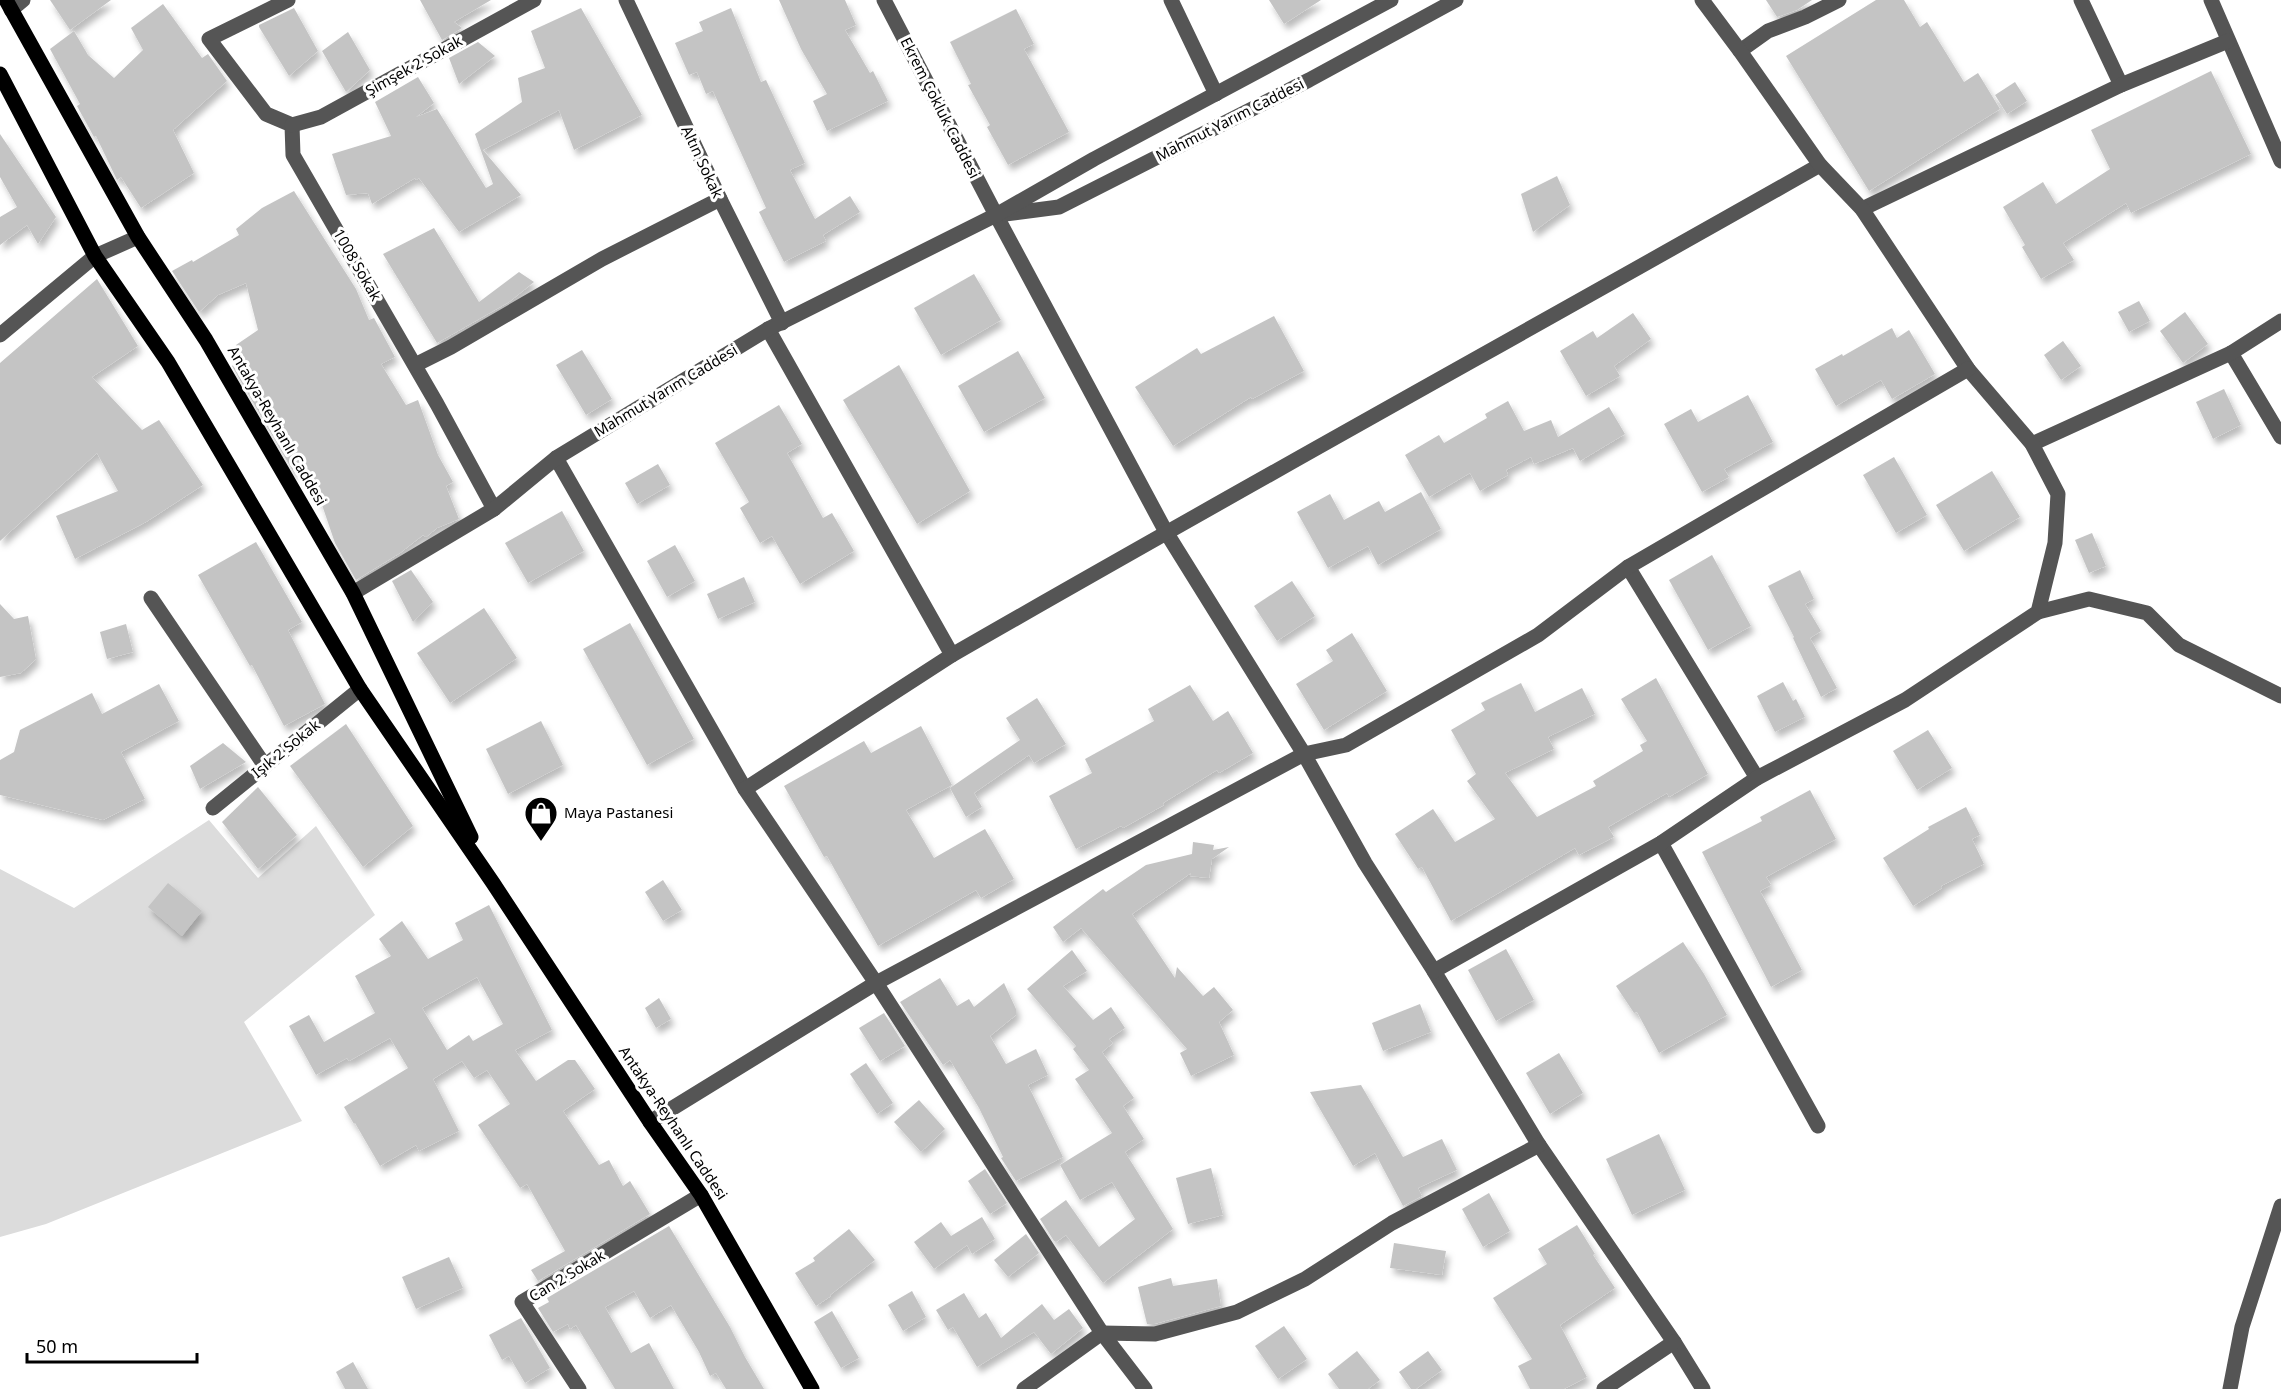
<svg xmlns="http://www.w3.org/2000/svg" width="2281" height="1389" font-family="'Noto Sans',sans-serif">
	<defs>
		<filter id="shadow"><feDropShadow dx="3.5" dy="6" stdDeviation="3" flood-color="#0004"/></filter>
	</defs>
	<rect width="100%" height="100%" fill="#fff"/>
	<!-- green -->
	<path fill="#dcdcdc" d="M209,820L258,878L316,826L375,915L244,1022L302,1121L46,1224L0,1237V869L74,908Z"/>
	<!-- building -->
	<g fill="#c4c4c4" fill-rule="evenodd" filter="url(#shadow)">
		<path d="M50,0H111L70,30Z"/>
		<path d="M420,0H491L454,22L462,28L442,40Z"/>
		<path d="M779,0H845L856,25L845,30L870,73L873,71L888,101L827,131L813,101L827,94L801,49Z"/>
		<path d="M1269,0H1321L1284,24Z"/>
		<path d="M1766,0H1812L1797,10L1777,17Z"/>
		<path d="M1876,0H1904L1920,27L1927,22L1964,82L1978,73L2000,109L1869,191L1786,56Z"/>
		<path d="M163,4L202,58L208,54L227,81L173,130L194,173L141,208L121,177L117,180L96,136L94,137L77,106L80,104L50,49L74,31L88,55L114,78L143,50L131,28Z"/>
		<path d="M294,8L318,51L289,76L259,27V25Z"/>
		<path d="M581,8L642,115L574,150L559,110L483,150L521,195L459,232L419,178L416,180L415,178L372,204L368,193L346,195L332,154L391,136L375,102L418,77L434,103L416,117L437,109L486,188L493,184L475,134L522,102L518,78L545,68L531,31Z"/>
		<path d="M731,8L761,82L766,80L805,163L790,170L815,219L850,196L860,212L823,235L826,241L784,262L759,212L766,208L713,91L706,94L697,72L689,75L675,43L703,31L699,22Z"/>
		<path d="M1016,9L1034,44L1024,49L1069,132L1008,165L987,127L990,125L968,85L971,84L950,42Z"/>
		<path d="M348,32L370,70L346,92L322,51Z"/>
		<path d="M478,42L495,56L459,84L449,58Z"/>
		<path d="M2211,71L2251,154L2131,213L2126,203L2063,243L2074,260L2041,279L2022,247L2025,245L2003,207L2043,182L2056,204L2110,169L2091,130Z"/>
		<path d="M2015,82L2027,101L2007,114L1995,95Z"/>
		<path d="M0,134L56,217L38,244L27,225L0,245V217L17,207L0,177Z"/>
		<path d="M1557,176L1570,205L1533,232L1521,194Z"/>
		<path d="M294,191L356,289L369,320L374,318L395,357L381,364L406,405L418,400L438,455L453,482L446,486L459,519L437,528L426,537L423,535L400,553L356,580L335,543L320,499L317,501L299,470L294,473L232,366L241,359L236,345L258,330L246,283L218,295L199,312L172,271L192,260L193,262L239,235L236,229L262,208Z"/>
		<path d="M434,228L479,302L519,272L534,282L509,302L437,343L383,254Z"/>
		<path d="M974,274L1001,320L941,355L914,308Z"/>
		<path d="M97,279L138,346L92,377L142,430L159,420L203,485L146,522L75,559L56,516L118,491L97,453L0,541V363Z"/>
		<path d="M2139,301L2150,321L2129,332L2118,312Z"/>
		<path d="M2185,312L2208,344L2183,363L2160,331Z"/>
		<path d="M1633,313L1651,339L1614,366L1620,376L1586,396L1560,351L1593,331L1597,338Z"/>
		<path d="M1274,316L1304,371L1252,399L1251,397L1173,446L1135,387L1197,348L1201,354Z"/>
		<path d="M1892,328L1897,338L1909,330L1935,374L1892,399L1881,380L1836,406L1815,369L1842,354L1843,356Z"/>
		<path d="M2063,341L2081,366L2061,380L2044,355Z"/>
		<path d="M582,350L612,399L586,415L556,365Z"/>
		<path d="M1018,351L1045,398L984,432L958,386Z"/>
		<path d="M899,365L970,491L917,524L843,400Z"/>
		<path d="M2224,389L2241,425L2213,439L2196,402Z"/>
		<path d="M1748,395L1773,442L1724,469L1729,477L1702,492L1664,424L1691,409L1698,422Z"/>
		<path d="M1508,401L1524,431L1551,420L1558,437L1609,407L1625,434L1580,461L1573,448L1534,464L1531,457L1506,470L1508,475L1480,491L1470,473L1429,497L1405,455L1439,435L1444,443L1487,418L1485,414Z"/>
		<path d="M779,405L802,444L787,453L823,518L832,513L854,551L800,584L772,536L760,543L740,508L749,502L715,443Z"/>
		<path d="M1894,457L1927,515L1896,533L1863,475Z"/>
		<path d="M658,464L670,485L637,504L625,483Z"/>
		<path d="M1992,471L2020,517L1964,551L1936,505Z"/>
		<path d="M1421,492L1441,529L1378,565L1368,546L1328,568L1297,512L1330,494L1344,520L1379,501L1385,512Z"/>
		<path d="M562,511L584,551L528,583L505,543Z"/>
		<path d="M2092,533L2106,566L2089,573L2075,540Z"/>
		<path d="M256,542L302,622L288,630L325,704L284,726L252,665L250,666L198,575Z"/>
		<path d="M675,545L695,581L667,597L647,561Z"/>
		<path d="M1712,555L1751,626L1708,650L1669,580Z"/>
		<path d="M411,570L433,602L413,622L392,581Z"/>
		<path d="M1800,570L1814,599L1805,604L1821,631L1810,638L1837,688L1821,697L1793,638L1794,637L1768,586Z"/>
		<path d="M744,577L755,602L718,619L707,594Z"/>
		<path d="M1292,581L1315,616L1277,641L1254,606Z"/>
		<path d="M0,604L14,619L28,616L36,659L21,673L0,677Z"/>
		<path d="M484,608L517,658L450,703L417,653Z"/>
		<path d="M630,623L694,739L647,765L583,649Z"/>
		<path d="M126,624L133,652L107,659L100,632Z"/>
		<path d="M1352,633L1387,691L1324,730L1296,684L1333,661L1326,650Z"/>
		<path d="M1656,678L1708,774L1669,797L1667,793L1608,827L1614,837L1579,855L1575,848L1451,921L1422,867L1418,869L1395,834L1433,809L1455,842L1495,819L1467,781L1476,774L1451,730L1485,710L1481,703L1521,683L1535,712L1582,688L1595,714L1548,737L1554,749L1505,773L1537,817L1596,786L1593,781L1643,751L1640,745L1647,741L1621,699Z"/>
		<path d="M1783,682L1793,701L1796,699L1805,717L1775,732L1757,696Z"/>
		<path d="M159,684L179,721L121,752L145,799L103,820L0,795V760L14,752L20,730L92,693L102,714Z"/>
		<path d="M1190,685L1213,721L1228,711L1253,753L1219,773L1217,770L1163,803L1164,805L1123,828L1121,826L1076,849L1049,796L1092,773L1085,759L1154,721L1148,709Z"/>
		<path d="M1037,698L1066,744L1034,763L1029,755L974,793L982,807L966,817L950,788L1020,740L1006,718Z"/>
		<path d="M541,721L563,765L508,794L486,749Z"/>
		<path d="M346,724L413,826L363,867L290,766Z"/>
		<path d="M921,726L952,785L906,810L934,858L985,829L1014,879L981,898L976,890L878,946L827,856L824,857L784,786L864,741L871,753Z"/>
		<path d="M1928,730L1952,768L1917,790L1893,751Z"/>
		<path d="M223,743L246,762L200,789L190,766Z"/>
		<path d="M258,787L297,835L258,869L222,822Z"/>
		<path d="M1810,790L1836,839L1766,877L1771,885L1760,891L1802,970L1771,987L1702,852L1762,821L1760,817Z"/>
		<path d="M1966,807L1980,835L1972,839L1984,864L1941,886L1942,888L1913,906L1883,858L1929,829L1928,827Z"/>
		<path d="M1193,842L1214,845L1213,850L1229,847L1212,859L1209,878L1190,876L1191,873L1132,914L1175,978L1177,967L1203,996L1214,987L1233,1010L1219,1022L1234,1055L1191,1076L1180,1053L1187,1049L1081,928L1063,942L1053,927L1103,889L1106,892L1146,865L1192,854Z"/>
		<path d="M663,880L682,910L663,921L645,892Z"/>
		<path d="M168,883L202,911L182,936L148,907Z"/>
		<path d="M489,905L552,1030L515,1050L536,1081L568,1060H575L595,1089L563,1111L599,1165L609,1160L623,1186L630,1181L650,1214L538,1281L531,1270L565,1251L527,1184L520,1188L478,1125L510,1104L487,1070L474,1078L462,1061L433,1079L459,1131L419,1151L416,1145L380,1166L355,1123L354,1124L344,1107L408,1068L390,1038L349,1061L347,1058L316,1075L289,1026L309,1015L324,1042L375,1013L355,976L391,956L379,939L402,921L428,959L463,940L455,923ZM477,977L503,1024L473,1041L469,1035L447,1050L422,1008Z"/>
		<path d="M1683,942L1704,974L1727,1015L1659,1053L1637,1012L1634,1013L1616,986Z"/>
		<path d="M1506,949L1534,1000L1496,1021L1468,970Z"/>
		<path d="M1072,950L1087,971L1063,986L1093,1020L1111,1007L1125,1028L1109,1039L1113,1043L1102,1052L1134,1098L1123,1106L1144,1139L1125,1152L1173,1229L1103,1283L1066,1235L1056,1242L1054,1241L1040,1219L1066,1200L1099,1247L1135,1219L1112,1182L1080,1200L1060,1165L1112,1133L1075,1079L1089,1070L1073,1049L1076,1046L1027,989Z"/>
		<path d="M940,978L957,1006L969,999L974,1007L1004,983L1016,1009V1015L990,1036L1006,1064L1036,1049L1048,1075L1028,1085L1063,1157L1016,1181L1001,1158L1003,1157L979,1108L950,1060L943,1065L900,1002Z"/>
		<path d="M659,998L671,1019L656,1028L645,1008Z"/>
		<path d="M1420,1004L1431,1032L1383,1051L1372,1023Z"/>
		<path d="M884,1013L905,1046L880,1061L859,1028Z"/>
		<path d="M1559,1053L1583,1093L1550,1114L1526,1073Z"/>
		<path d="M866,1063L893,1103L877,1114L850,1074Z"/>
		<path d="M1361,1085L1403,1157L1442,1139L1457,1170L1418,1188L1422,1196L1403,1206L1375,1153L1353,1166L1310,1092Z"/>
		<path d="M919,1100L945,1129L921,1152L894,1122Z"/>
		<path d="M1659,1134L1685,1190L1632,1215L1606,1159Z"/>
		<path d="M1211,1168L1223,1215L1188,1224L1176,1178Z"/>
		<path d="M985,1169L1007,1203L990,1214L968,1181Z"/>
		<path d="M1489,1193L1510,1231L1483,1247L1462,1209Z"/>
		<path d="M982,1217L995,1239L972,1254L967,1245L934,1269L914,1242L941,1222L951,1236Z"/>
		<path d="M1577,1225L1595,1254L1593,1255L1615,1288L1560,1325L1587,1377L1564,1389H1530L1518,1366L1532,1359L1493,1298L1547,1264L1538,1249Z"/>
		<path d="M669,1226L730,1327L745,1357L764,1389H726L716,1373L710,1376L699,1352L671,1305L650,1318L634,1291L605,1307L631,1353L649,1343L674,1389H615L576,1325L570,1329L568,1324L553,1332L538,1308L549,1302L547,1298Z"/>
		<path d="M849,1229L875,1260L830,1295L831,1296L816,1306L795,1273L815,1261L813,1258Z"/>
		<path d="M1026,1234L1039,1253L1008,1277L994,1260Z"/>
		<path d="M1394,1243L1446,1251L1442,1275L1390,1268Z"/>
		<path d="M449,1257L463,1288L416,1309L402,1277Z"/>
		<path d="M1171,1278L1173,1286L1217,1279L1221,1306L1154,1324H1147L1138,1287Z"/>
		<path d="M912,1291L926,1317L903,1331L888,1305Z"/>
		<path d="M964,1293L979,1318L986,1313L1001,1338L1042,1304L1054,1320L1069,1309L1083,1328L1051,1354L1034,1332L977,1367L953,1327L948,1330L936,1310Z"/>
		<path d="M832,1311L859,1358L841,1368L814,1322Z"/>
		<path d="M521,1318L550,1368L525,1383L509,1356L502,1360L489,1335Z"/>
		<path d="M1284,1326L1307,1359L1278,1379L1255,1346Z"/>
		<path d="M1357,1351L1380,1380L1368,1389H1339L1328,1374Z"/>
		<path d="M1428,1351L1442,1370L1416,1389H1411L1399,1372Z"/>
		<path d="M353,1362L368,1389H345L336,1372Z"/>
	</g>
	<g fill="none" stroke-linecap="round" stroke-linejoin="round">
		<!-- minor -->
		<g stroke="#555" stroke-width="15">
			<path d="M288,0L209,39L266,114L292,125L293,155L437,404L494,509"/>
			<path d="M626,0L720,199L782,323"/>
			<path d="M884,0L996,215L1166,532L1304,754L1365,863L1434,971L1539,1145L1674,1342L1703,1389"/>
			<path d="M1171,0L1216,94"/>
			<path d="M2081,0L2121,85"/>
			<path d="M2211,0L2281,161"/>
			<path d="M11,10L23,0"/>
			<path d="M1740,51L1768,31L1805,17L1839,0"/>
			<path d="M292,125L321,117L534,0"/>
			<path d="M1862,209L2121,85L2228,41"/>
			<path d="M1005,214L1059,207L1309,80L1456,0"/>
			<path d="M768,329L952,655C1240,489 1531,329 1820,165"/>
			<path d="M0,335L95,256L138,237"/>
			<path d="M2231,353L2281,437"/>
			<path d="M415,365L451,347L602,259L720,199"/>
			<path d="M2032,444L2231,353L2281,321"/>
			<path d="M556,458L745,789L876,983L1102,1333L1145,1389"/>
			<path d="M1628,567L1757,778"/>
			<path d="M353,593L494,509L556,458L768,329L996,215L1094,159L1391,0"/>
			<path d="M151,598L265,766"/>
			<path d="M2038,612L2089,599L2147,613L2179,645L2281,696"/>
			<path d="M745,789L952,655"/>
			<path d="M213,808L360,689"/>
			<path d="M1661,843L1818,1126"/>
			<path d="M1434,971L1661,843L1757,778L1905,700L2038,612L2055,543L2058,494L2032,444L1968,369L1862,209L1820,165L1740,51L1702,0"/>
			<path d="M650,1122L876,983L1304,754L1346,745L1538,635L1628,567L1968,369"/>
			<path d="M579,1389L522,1302L701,1195"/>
			<path d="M1024,1389L1102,1333L1155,1334L1237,1312L1305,1279L1392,1223L1539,1145"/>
			<path d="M1604,1389L1674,1342"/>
			<path d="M2230,1389L2242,1327L2281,1206"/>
		</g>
		<!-- major -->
		<g stroke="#000" stroke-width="15">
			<path d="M6,0L138,237L206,340L353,593L471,837"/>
			<path d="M0,74L95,256L168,362L360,689L493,883L650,1122L701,1195L812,1389"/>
		</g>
	</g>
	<!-- icons -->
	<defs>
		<symbol id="shop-pin" viewBox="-11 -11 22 30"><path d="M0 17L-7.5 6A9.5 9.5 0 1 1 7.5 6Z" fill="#000" stroke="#fff"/><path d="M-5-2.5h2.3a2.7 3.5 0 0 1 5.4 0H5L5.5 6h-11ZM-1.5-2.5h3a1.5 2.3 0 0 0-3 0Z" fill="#fff"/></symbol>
	</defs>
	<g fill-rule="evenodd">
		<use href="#shop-pin" x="522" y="794" width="38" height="52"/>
	</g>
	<g text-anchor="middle" stroke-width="6" stroke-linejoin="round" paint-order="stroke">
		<!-- street labels -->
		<g font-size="15" fill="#000" stroke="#fff">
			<text transform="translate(414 66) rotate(-29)" y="5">Şimşek 2 Sokak</text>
			<text transform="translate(940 108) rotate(63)" y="5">Ekrem Çokluk Caddesi</text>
			<text transform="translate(1230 120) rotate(-27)" y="5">Mahmut Yarım Caddesi</text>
			<text transform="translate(702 162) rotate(65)" y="5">Altın Sokak</text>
			<text transform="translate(357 265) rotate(60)" y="5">1008 Sokak</text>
			<text transform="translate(666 391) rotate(-31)" y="5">Mahmut Yarım Caddesi</text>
			<text transform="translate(277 426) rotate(60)" y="5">Antakya-Reyhanlı Caddesi</text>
			<text transform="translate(286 749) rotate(-39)" y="5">Işık 2 Sokak</text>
			<text transform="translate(673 1123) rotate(56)" y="5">Antakya-Reyhanlı Caddesi</text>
			<text transform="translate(567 1276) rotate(-31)" y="5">Can 2 Sokak</text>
		</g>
		<!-- poi labels -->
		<g font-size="15" fill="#000" stroke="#fff" text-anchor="start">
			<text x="564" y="818">Maya Pastanesi</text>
		</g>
	</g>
	<!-- scale -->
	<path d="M27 1353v9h170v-9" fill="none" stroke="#000000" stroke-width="3"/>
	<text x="36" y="1353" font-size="18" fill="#000000" stroke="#ffffff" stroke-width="4.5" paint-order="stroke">50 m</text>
</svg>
